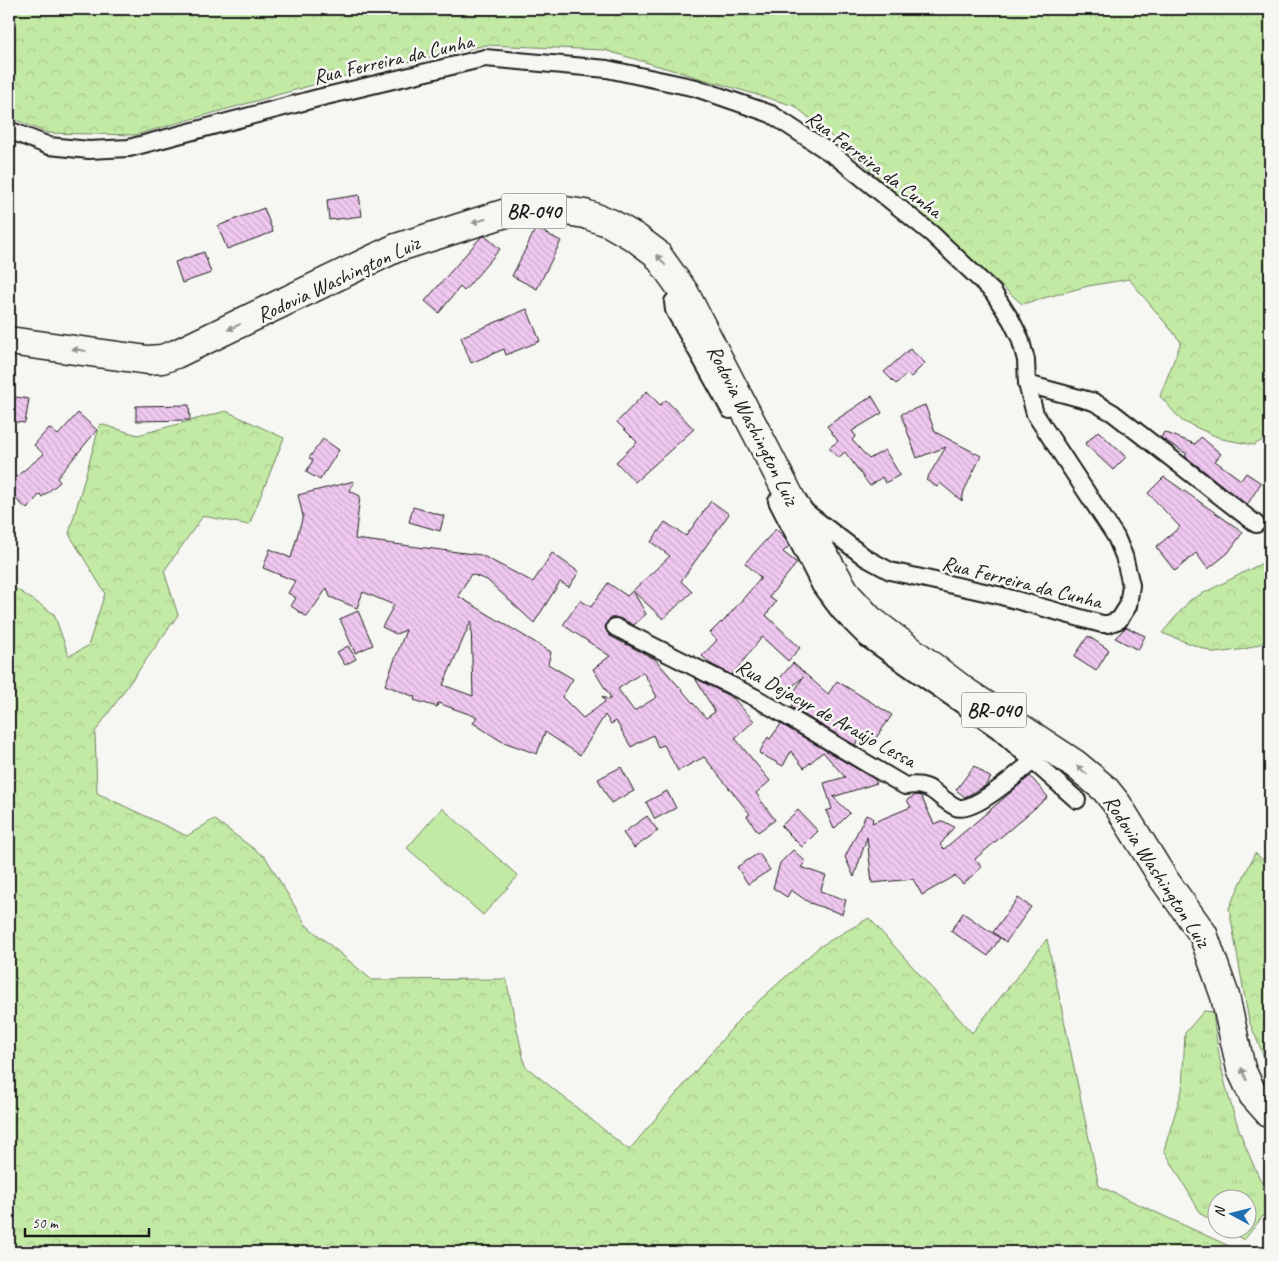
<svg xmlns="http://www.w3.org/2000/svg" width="1279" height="1261" font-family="Caveat,sans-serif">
	<defs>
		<pattern id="grass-tufts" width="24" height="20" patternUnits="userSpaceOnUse" patternTransform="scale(1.25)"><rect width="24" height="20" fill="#c3eaa5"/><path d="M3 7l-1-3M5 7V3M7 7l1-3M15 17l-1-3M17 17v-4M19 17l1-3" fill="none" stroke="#a7c88d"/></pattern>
		<pattern id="forest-crowns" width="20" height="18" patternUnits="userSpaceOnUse" patternTransform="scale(1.25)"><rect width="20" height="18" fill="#c3eaa5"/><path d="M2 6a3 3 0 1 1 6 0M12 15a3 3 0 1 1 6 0" fill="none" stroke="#a7c88d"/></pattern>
		<pattern id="building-back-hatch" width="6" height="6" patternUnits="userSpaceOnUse" patternTransform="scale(1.25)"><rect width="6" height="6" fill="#f0c8f0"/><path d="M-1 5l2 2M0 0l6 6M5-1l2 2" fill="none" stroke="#cdabcd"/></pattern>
	</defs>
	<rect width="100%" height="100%" fill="#f6f6f2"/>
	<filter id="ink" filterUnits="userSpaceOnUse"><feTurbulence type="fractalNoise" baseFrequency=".02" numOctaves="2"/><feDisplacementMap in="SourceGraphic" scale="10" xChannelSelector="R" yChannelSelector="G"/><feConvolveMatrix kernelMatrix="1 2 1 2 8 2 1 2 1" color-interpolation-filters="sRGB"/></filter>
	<g filter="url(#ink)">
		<!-- grass -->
		<path fill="url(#grass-tufts)" stroke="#708360" d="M1204,1011L1213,1012C1220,1081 1238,1138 1270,1199V1207L1244,1240L1225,1229L1246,1228V1198H1216V1223L1201,1214L1164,1150L1182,1090L1185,1033Z"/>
		<!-- forest -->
		<g fill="url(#forest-crowns)" stroke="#708360">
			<path d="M36,9H1270V436L1254,445L1222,439L1182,421L1160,396L1181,342L1129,279L1088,286L1022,304L850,152L795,106L604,50L486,45L352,74L135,135L47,133L9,117V12Z"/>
			<path d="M226,411L284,438L249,525L203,516L164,571L178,615L95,732L97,793L187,836L214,819L266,858L306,925L372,980L506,979L525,1066L629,1150L743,1015L819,947L869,918L972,1033L1047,939L1099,1186L1242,1252H9V584L54,614L69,656L88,646L105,593L69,534L100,424L138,435Z"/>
			<path d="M1270,559V640L1246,649L1215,653L1162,633L1190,600Z"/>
			<path d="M1255,853L1270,866V1071L1249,1021L1229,908Z"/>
		</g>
		<!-- pitch -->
		<path fill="#c3eaa5" stroke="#708360" d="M442,808L518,876L483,915L407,848Z"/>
		<!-- building -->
		<g fill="url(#building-back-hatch)" stroke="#1c1c1c" fill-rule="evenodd">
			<path d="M359,195L362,216L329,220L327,200Z"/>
			<path d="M264,208L273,232L227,249L218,226Z"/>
			<path d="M536,228L561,241L537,289L512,276Z"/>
			<path d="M485,236L500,249L464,291L460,287L439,313L425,301L481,237Z"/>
			<path d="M204,252L211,273L182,283L175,262Z"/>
			<path d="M527,309L540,341L506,355L504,349L471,363L461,337Z"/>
			<path d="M910,349L925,363L911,377L907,374L896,384L884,372Z"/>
			<path d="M647,391L660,405L666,400L694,429L635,482L616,462L637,442L617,422Z"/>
			<path d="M9,396L29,399L25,423L9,421Z"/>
			<path d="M872,396L882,413L852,431L856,436L852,440L869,459L885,450L900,475L885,483L882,477L870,486L845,452L838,458L829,448L838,441L827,426Z"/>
			<path d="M189,405L190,420L136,421V406Z"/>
			<path d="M925,405L935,432L981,456L964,491L962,501L940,483L937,487L926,480L946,447L917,458L901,414Z"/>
			<path d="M78,413L97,430L57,478L60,482L42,497L40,494L27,509L9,493V485L17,476L44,454L34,445L49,428L58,435Z"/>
			<path d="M1098,431L1126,457L1113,470L1085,444Z"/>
			<path d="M1164,432L1195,444L1201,437L1221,454L1215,461L1241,480L1246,473L1261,483L1247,505L1185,456L1187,454L1161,438Z"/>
			<path d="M323,439L339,450L320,480L306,472L313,460L309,458Z"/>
			<path d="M1164,477L1243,532L1228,553L1208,569L1196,553L1175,571L1156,547L1180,527L1148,493Z"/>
			<path d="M354,481L350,491L360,496L355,539L481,555L533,582L552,553L579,572L569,587L560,582L534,623L487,580L471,574L458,596L551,652L548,664L573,679L562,697L583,718L605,702L602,696L608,700L611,698L593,669L610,656L563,625L580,600L591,607L608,583L627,596L670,556L651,542L665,522L686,536L711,501L729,514L681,581L692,592L663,619L633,591L646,614L634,625L619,618H610L605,628L610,636L655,659L706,718L715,712L695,678L733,698L754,721L735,738L770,781L756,793L762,802L760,803L762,802L775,820L758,832L747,816L750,814L704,757L678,771L664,745L658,747L653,735L631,747L616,721L611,724L605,715L580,755L545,732L537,754L501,741L473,723L477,717L438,703L437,707L414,700L415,697L385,685L406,630L396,634L382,627L394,605L363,592L357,608L330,597L327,588L307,617L291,606L296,598L288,593L295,581L263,568L270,549L291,558L303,516L298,495ZM471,621L473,696L443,685ZM643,672L657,697L634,711L618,689Z"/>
			<path d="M413,507L444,516L440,531L409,522Z"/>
			<path d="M776,529L784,537L789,546L783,552L797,563L769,597L776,602L766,615L800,648L788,661L762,637L732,675L711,664L702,656L717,640L710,633L721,622L722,623L761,578L745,563Z"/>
			<path d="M358,611L373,645L355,653L340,619Z"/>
			<path d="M1126,627L1145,636L1138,650L1115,638Z"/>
			<path d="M1088,636L1109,650L1096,671L1074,657Z"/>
			<path d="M348,646L356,659L345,665L337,652Z"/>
			<path d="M793,663L828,694L837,681L892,715L871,745L861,736L855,745L791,707L794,703L790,699L803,677L784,694L774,685Z"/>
			<path d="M781,724L874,779L877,783L833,797L850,813L834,829L826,811L832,809L824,783L845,777L823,752L804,768L791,751L783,766L759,753L768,737L770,739Z"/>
			<path d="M974,766L991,778L985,786L965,797L956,790Z"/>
			<path d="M621,767L634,791L611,803L598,779Z"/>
			<path d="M1030,776L1048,797L975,859L982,867L963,884L955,876L922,895L913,879L872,883L867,837L854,877L845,857L866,815L873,818L872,823L911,807L907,800L916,795L921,796L934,824L943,821L954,827L940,845L944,849Z"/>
			<path d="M667,791L676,808L655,819L646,802Z"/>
			<path d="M798,810L818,831L802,847L781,826Z"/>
			<path d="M647,816L658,831L634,848L623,833Z"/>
			<path d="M793,850L806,862L801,867L826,876L820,891L846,900L842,914L810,903L791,890L787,897L773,888L780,863Z"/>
			<path d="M759,853L770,870L748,884L737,867Z"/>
			<path d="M1018,898L1031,907L1006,942L993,932Z"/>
			<path d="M963,913L1000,938L988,956L951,931Z"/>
		</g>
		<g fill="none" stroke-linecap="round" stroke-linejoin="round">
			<defs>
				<g id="street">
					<path d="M9,130L49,146L89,150L129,148L318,98L485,58L607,69L696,88L771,114L838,158L932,234L993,292L1011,320L1020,338L1026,360L1027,384L1035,414L1116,537L1124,556L1131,585L1128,606L1119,620L1108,624H1102L998,595L890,571L866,558L806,512"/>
					<path d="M684,292L673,302L674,310L730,410"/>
					<path d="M1027,384L1094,402L1113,413L1256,524"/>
					<path d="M777,501L821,587L840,612L866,638L998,730L1077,800"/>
					<path d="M615,627L756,698L905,786C934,782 934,796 956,807C972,815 1021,771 1034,760"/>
				</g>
				<path id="highway" d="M9,341L148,360L162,359L176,354L396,248L506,213L559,210L585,214L610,223L636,238L656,253L684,292L792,501L847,595L869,619L967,693L1075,764L1105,789L1117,804L1163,878L1203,934L1225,996L1241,1069L1253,1095L1270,1114"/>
			</defs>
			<!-- street casing -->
			<use href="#street" stroke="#1c1c1c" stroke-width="20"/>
			<!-- highway casing -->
			<use href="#highway" stroke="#1c1c1c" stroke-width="31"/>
			<!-- street -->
			<use href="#street" stroke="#f6f6f2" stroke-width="16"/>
			<!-- highway -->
			<use href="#highway" stroke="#f6f6f2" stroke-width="28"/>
		</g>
		<!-- one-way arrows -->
		<defs><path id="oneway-solid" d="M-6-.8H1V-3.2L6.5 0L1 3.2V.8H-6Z" transform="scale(1.25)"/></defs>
		<g fill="#949492">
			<use href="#oneway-solid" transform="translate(479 221) rotate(162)"/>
			<use href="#oneway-solid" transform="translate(661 260) rotate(-129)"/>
			<use href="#oneway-solid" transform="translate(234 327) rotate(155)"/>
			<use href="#oneway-solid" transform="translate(79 350) rotate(-173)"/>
			<use href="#oneway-solid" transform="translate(1082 770) rotate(-140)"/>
			<use href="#oneway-solid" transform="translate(1244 1074) rotate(-113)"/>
		</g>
	</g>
	<g text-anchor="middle" stroke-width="5" stroke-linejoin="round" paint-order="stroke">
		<!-- shield labels -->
		<g fill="#f6f6f2" stroke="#5d5d5c" stroke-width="1">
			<rect x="501.5" y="193.5" width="65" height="35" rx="4"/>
			<rect x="961.5" y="692.5" width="65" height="35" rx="4"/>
		</g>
		<g font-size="20" font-weight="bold" fill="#1c1c1c">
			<text x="534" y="218">BR-040</text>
			<text x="994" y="717">BR-040</text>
		</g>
		<!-- street labels -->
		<g font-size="21" fill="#1c1c1c" stroke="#f6f6f2">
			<text transform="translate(393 59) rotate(-13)" y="7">Rua Ferreira da Cunha</text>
			<text transform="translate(874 164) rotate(37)" y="7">Rua Ferreira da Cunha</text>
			<text transform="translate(338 279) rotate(-25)" y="7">Rodovia Washington Luiz</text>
			<text transform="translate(753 425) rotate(63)" y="7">Rodovia Washington Luiz</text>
			<text transform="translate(1022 582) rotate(14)" y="7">Rua Ferreira da Cunha</text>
			<text transform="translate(826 713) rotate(29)" y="7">Rua Dejacyr de Araújo Lessa</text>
			<text transform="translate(1157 871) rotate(57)" y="7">Rodovia Washington Luiz</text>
		</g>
	</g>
	<!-- margin -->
	<rect width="1279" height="1261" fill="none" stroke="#f6f6f2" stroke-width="30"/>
	<rect x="15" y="15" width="1249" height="1231" fill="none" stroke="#1c1c1c" stroke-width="2" filter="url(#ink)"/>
	<!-- north arrow -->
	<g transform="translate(1232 1214) rotate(277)"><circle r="24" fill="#f6f6f2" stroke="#9f9f9c"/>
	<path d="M0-4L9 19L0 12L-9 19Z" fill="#1f6fb2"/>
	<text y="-8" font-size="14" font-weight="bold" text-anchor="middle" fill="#1c1c1c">N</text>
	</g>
	<!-- scale -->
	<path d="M25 1228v8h124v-8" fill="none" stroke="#1c1c1c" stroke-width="2.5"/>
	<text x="32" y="1228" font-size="15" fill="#1c1c1c" stroke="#f6f6f2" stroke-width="4" paint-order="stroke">50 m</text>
</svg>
